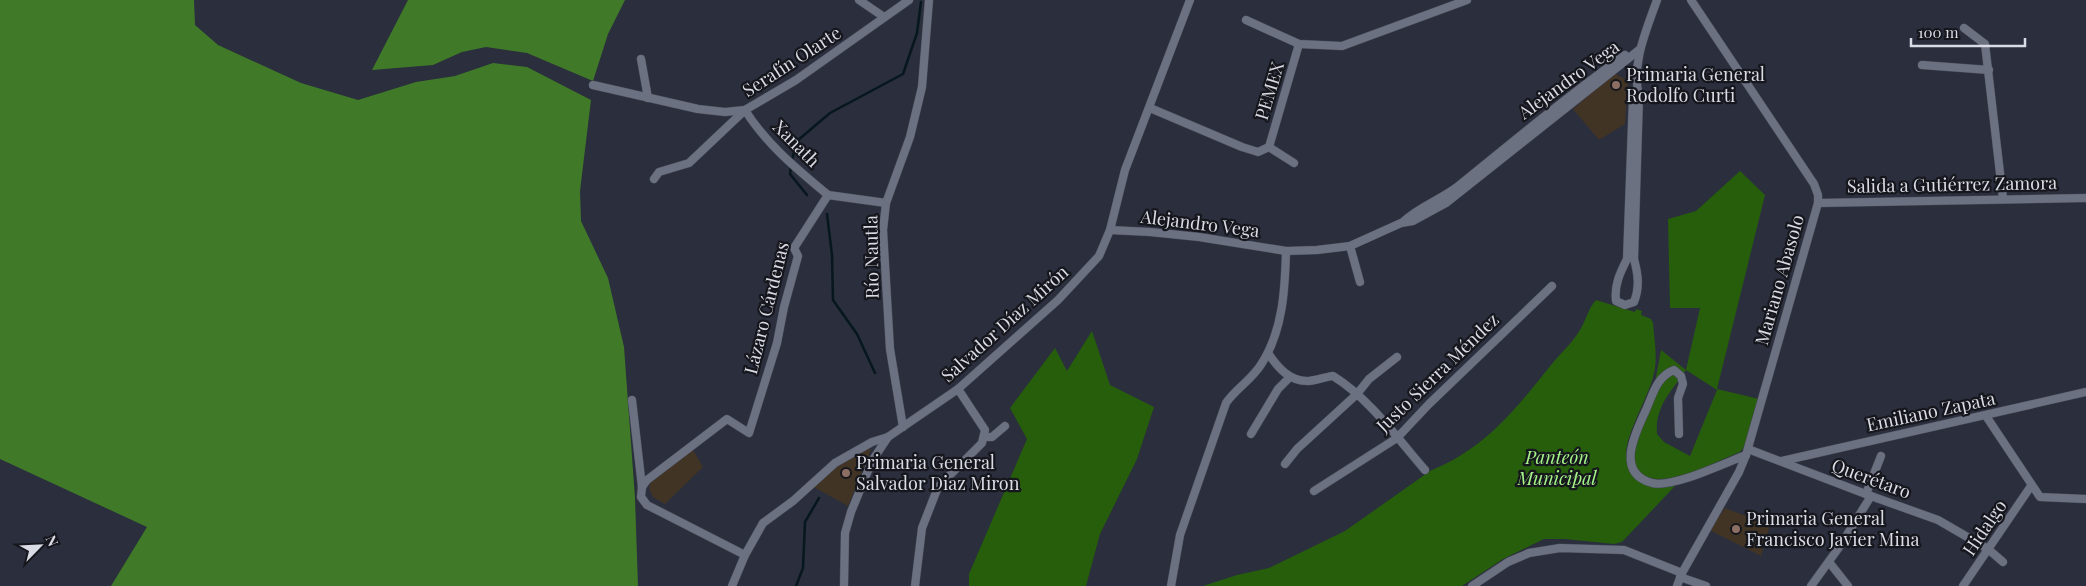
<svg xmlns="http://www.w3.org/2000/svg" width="2086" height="586" font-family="'Playfair Display',serif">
	<rect width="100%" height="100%" fill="#2a2e3d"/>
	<!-- education -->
	<g fill="#413425">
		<path d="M1614,73L1628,81L1625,124L1599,140L1573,109Z"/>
		<path d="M866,447L871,450L848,506L812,486L835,466Z"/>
		<path d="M693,450L703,467L665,504L653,497L649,488L652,478Z"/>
		<path d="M1725,508L1770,525L1761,556L1709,530Z"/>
	</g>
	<!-- green -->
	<g fill="#275e0c" fill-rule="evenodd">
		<path d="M1740,171L1765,195L1717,389L1759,399L1747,444L1740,452C1717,461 1668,488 1644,476C1637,472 1634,465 1632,457L1654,388L1661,350L1686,370L1700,308H1670L1668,219L1696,211ZM1686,370L1717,390L1690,456L1664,442L1657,434C1655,406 1671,392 1686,370Z"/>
		<path d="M1596,300L1635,312L1636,309L1642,311L1641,315L1651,319L1653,323C1654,338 1658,357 1654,373C1650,396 1621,440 1627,460C1628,465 1631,469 1634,474C1645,489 1658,487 1675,486L1622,542L1614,544L1565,539H1544L1503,559L1462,586H1203L1237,575L1269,568L1345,531L1430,471C1486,448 1515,410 1551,365C1559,355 1572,343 1578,333C1586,322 1587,310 1596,300Z"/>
		<path d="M1092,331L1110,385L1154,407L1137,459L1100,534L1086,586H969V574L1027,439L1010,408L1055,348L1067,371Z"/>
	</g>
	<!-- forest -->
	<g fill="#407a28">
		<path d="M0,0H194L195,25L218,45L301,83L358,100L416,82L455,76L493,63L527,67L591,100L580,191L581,221L608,278L624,347L635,498L638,586H111L147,527L0,459Z"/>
		<path d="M408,0H625L608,34L593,81L527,53L486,47L462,52L433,65L372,70Z"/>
	</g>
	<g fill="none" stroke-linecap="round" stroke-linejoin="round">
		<!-- stream -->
		<g stroke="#07171e" stroke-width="2.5">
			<path d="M792,160L797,141L830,113L903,74L917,33L921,2"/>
			<path d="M791,166L790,174L807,195"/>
			<path d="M827,214L832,255L833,300L857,334L875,373"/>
			<path d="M796,586L803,568L805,522L819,498"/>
		</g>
		<defs>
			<g id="minor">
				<path d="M859,0L884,17"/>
				<path d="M1246,20L1299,44L1342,46L1467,0"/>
				<path d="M1964,28L1985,44L2003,199"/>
				<path d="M641,59L648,98"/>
				<path d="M1922,65L1989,70"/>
				<path d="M593,85L698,109L725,112L745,110L796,80L909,0"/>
				<path d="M1637,88L1633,97L1627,259C1620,273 1614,285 1616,301L1625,305L1634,302C1640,287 1638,274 1634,259L1639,97C1631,64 1646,31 1657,0"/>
				<path d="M1150,108L1242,147L1258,152L1269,147L1294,163"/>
				<path d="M1269,147L1299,44"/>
				<path d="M654,179L659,172L689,163L745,110C766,144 798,170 828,195"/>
				<path d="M1818,203L2086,198"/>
				<path d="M1403,222C1418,207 1440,200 1457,187C1513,142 1567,96 1625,55"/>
				<path d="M1110,230L1150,232L1199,237L1286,251L1317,250L1350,246L1401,223L1413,221L1446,203L1639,50"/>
				<path d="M1350,246L1360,282"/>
				<path d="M1268,353C1278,368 1290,382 1309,381C1317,380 1325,377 1333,376C1369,398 1398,439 1425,470"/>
				<path d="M632,400L642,487L641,497L647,505L745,555"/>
				<path d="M1986,416L2040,497L2086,499"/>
				<path d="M903,427L890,349L883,230L886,203L910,137L922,87L929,0"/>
				<path d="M1251,434L1278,389L1290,377"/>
				<path d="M1679,434L1678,398L1683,384L1681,376L1674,370C1656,377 1653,395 1645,412C1635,434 1615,473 1652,483C1673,488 1725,463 1746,455"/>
				<path d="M985,437H992L1005,426"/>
				<path d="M1748,449L1871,496L1938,520L1988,549L2003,562"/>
				<path d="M1782,461L2086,392"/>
				<path d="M1285,464L1297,449L1357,394L1369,379L1397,357"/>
				<path d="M642,487L647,480L727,419L749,433L777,343L784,307L798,256L794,248L828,195L886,203"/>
				<path d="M1314,491L1397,438L1429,404L1552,286"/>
				<path d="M1866,494L1881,456"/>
				<path d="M1829,562L1848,586"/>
				<path d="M1680,577L1706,586"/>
				<path d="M732,586L745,555L763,523L793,501L835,463L872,442L888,437L958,389L1058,300L1099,256L1110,230L1125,170L1190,0"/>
				<path d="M844,586L845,533L851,512L872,461L888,437"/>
				<path d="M915,586L922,528L938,487L982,443L985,430L958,389"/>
				<path d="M1171,586L1180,535L1226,403C1236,388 1253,379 1262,363C1283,330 1285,289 1286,251"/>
				<path d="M1472,586L1508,562L1529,553L1560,548L1624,550L1682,573"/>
				<path d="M1677,586L1682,573L1739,472L1746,455L1818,203V195L1814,184L1691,0"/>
				<path d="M1811,586L1840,546L1871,496"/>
				<path d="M1963,586L2031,486"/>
			</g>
		</defs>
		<!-- minor casing -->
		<use href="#minor" stroke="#464955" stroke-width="9"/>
		<!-- minor -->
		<use href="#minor" stroke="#6c7182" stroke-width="8"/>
	</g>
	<!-- markers -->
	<g fill="#8d6e63" stroke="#15171d" stroke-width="2">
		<circle cx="1616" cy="85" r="5"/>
		<circle cx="846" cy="473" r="5"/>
		<circle cx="1736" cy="529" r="5"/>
	</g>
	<g text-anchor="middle" stroke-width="4.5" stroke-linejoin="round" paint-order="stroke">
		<!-- street labels -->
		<g font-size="18" fill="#d9dce5" stroke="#15171d">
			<text transform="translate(792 62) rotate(-33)" y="6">Serafín Olarte</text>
			<text transform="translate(1569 80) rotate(-36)" y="6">Alejandro Vega</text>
			<text transform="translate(1270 91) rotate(-73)" y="6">PEMEX</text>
			<text transform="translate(796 144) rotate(45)" y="6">Xanath</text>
			<text transform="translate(1952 185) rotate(-1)" y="6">Salida a Gutiérrez Zamora</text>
			<text transform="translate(1200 224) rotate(7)" y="6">Alejandro Vega</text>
			<text transform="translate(872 257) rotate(-91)" y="6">Río Nautla</text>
			<text transform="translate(1780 280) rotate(-74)" y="6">Mariano Abasolo</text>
			<text transform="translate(767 308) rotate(-76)" y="6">Lázaro Cárdenas</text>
			<text transform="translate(1005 324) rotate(-42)" y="6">Salvador Díaz Mirón</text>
			<text transform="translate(1438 373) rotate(-44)" y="6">Justo Sierra Méndez</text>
			<text transform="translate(1931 412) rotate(-12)" y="6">Emiliano Zapata</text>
			<text transform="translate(1871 479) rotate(20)" y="6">Querétaro</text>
			<text transform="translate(1985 528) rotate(-56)" y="6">Hidalgo</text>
		</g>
		<!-- poi labels -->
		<g font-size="18" fill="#d9dce5" stroke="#15171d" text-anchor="start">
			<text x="1626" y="81">Primaria General<tspan x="1626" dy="21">Rodolfo Curti</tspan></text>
			<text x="856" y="469">Primaria General<tspan x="856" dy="21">Salvador Diaz Miron</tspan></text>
			<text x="1746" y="525">Primaria General<tspan x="1746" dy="21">Francisco Javier Mina</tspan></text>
		</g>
		<!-- park labels -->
		<g font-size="18" font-style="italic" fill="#a6f58a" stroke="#15171d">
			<text x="1557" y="464">Panteón<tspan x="1557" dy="21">Municipal</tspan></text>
		</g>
	</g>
	<!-- north arrow -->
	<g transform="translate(40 546) rotate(66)" stroke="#15171d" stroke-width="4" paint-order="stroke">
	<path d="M0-4L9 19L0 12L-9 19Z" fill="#d9dce5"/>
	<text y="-8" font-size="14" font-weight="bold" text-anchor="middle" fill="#d9dce5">N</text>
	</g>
	<!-- scale -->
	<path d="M1911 38v8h114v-8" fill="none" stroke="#d9dce5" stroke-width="2.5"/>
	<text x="1918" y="38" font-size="15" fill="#d9dce5" stroke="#15171d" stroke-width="4" paint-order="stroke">100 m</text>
</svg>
